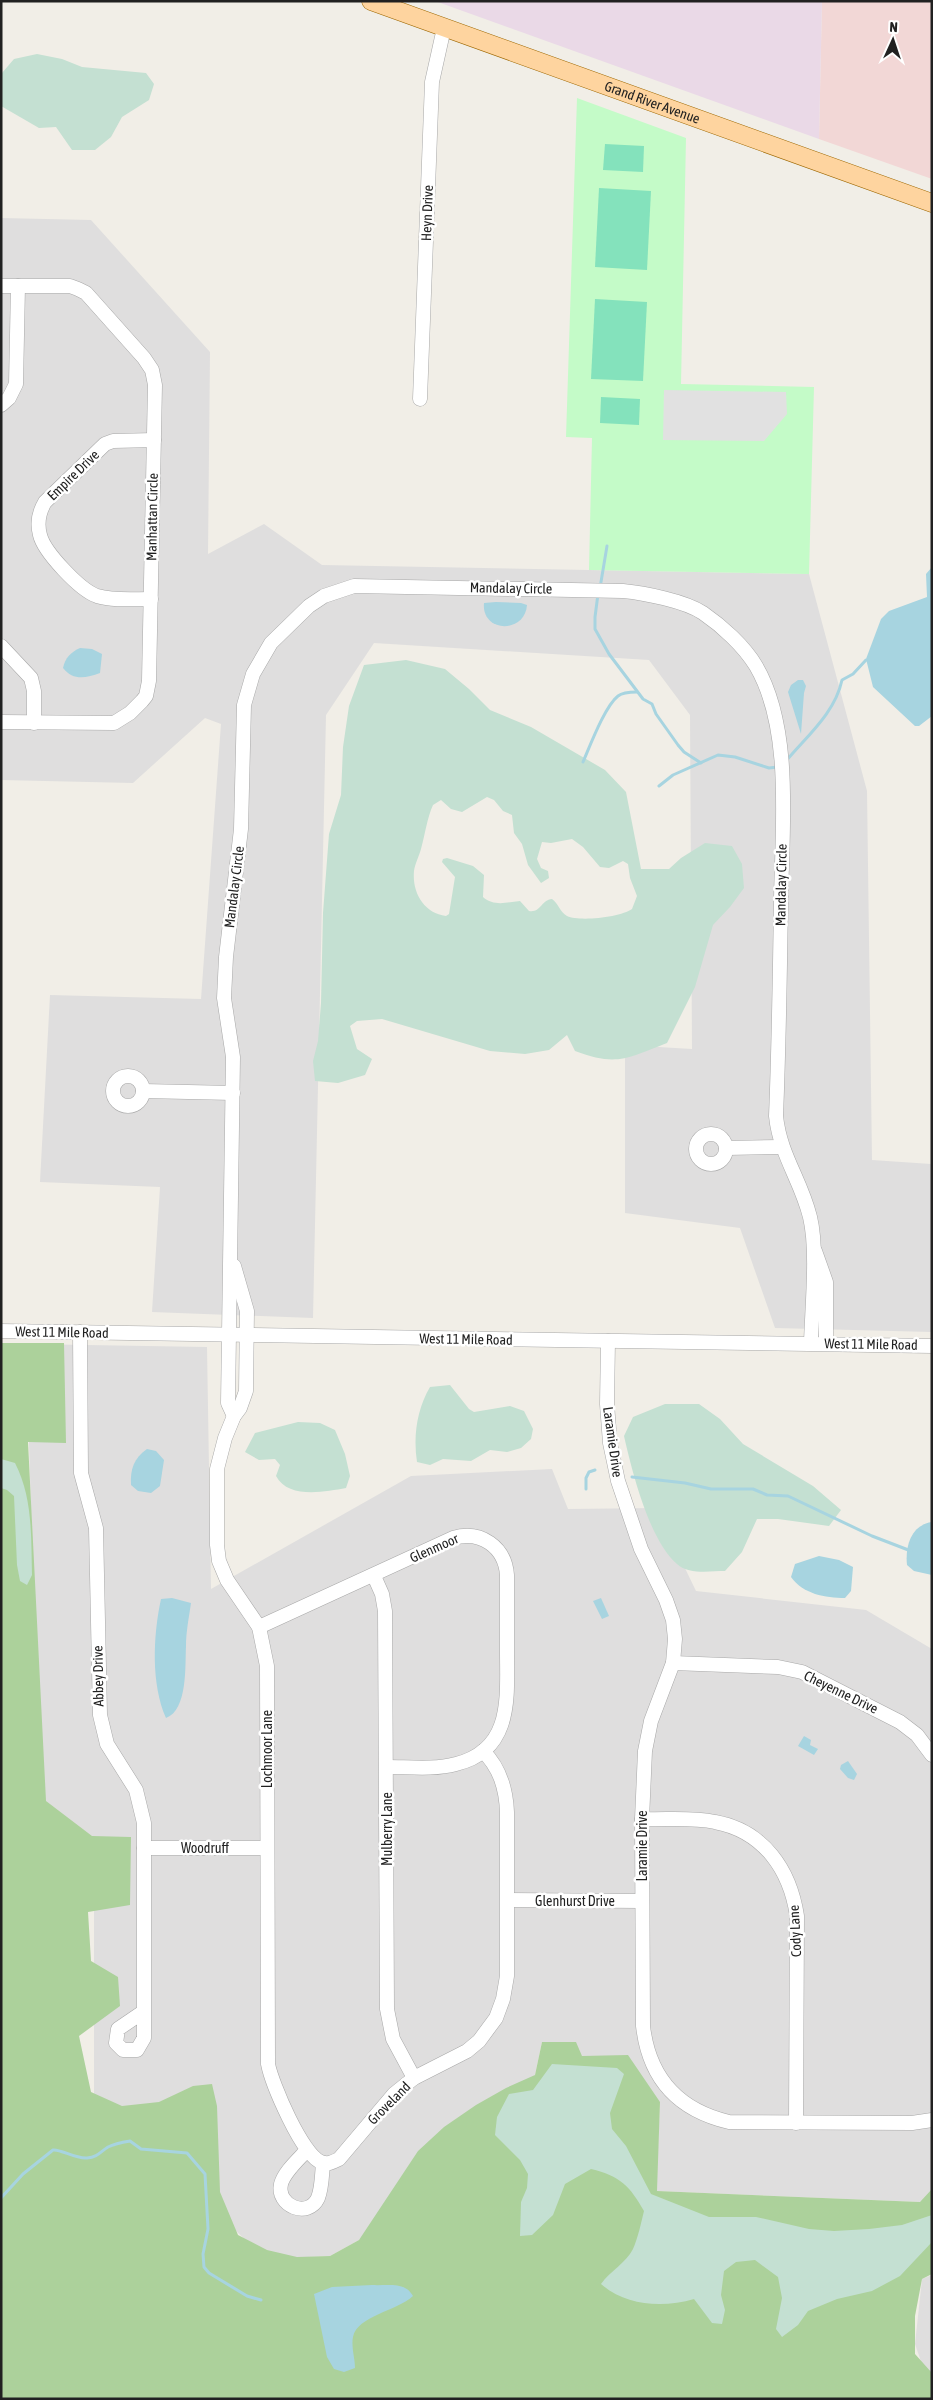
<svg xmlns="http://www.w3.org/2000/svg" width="933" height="2400" font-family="'Asap Condensed',sans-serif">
	<rect width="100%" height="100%" fill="#f1eee7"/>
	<!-- residential -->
	<g fill="#dfdede">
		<path d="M1,218L91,220L210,352L208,554L264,524L322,565L809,574L867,791L872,1160L931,1164L932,1332L775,1328L740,1228L625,1213V1045L692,1049L690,715L649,660L374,643L326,715L313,1318L152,1312L160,1187L40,1182L50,995L201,999L221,724L205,718L133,783L1,780Z"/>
		<path d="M26,1344L207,1347L211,1589L411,1476L552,1469L568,1509L656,1508L696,1591L866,1610L932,1649V2196L920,2202L656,2191L660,2102L582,2056L542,2042L535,2075L359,2240L330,2256L266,2259L220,2216L94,2110V1874L40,1805Z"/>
		<path d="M932,2275V2387L930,2388L915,2344L922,2279Z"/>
	</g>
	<!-- commercial -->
	<path fill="#f2d7d6" d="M822,1H932V179L819,139Z"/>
	<!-- industrial -->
	<path fill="#ead9e7" d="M435,1H822L819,139Z"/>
	<!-- forest -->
	<path fill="#acd19b" d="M1,1343H64L66,1443L28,1442L46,1801L92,1836L131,1837L130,1905L88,1912L91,1961L118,1977L120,2006L79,2036L91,2092L122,2106L159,2102L193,2086L212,2084L217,2106L220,2192L238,2235L267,2250L297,2257L330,2256L359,2240L418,2151L444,2127L476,2105L506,2088L535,2075L542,2042H576L582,2056L628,2055L660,2102L657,2191L920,2202L932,2189V2274L922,2279L915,2316V2354L932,2373V2399H1Z"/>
	<!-- wetland -->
	<g fill="#c4e0d2" fill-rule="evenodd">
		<path d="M37,54L62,59L82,67L146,73L154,84L149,100L122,117L111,137L95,150H72L56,127L39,128L1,106L2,73L14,59Z"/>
		<path d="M406,660L445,669L469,689L490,710L531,727L605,770L626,792L641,869H669L681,858L705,843L732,846L742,864L744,888L730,907L713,925L695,987L667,1043C628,1058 617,1067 575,1051L567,1035L549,1050L525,1054L490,1051L382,1019L357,1021L350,1026L357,1049L372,1059L365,1075L338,1083L315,1081L313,1061L318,1041L321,1003L323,913L329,834L341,795L343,747L349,706L364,665ZM487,797L494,800L503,811L512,815L514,833L522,844L528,865L541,883L549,878L548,871L541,868L537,859L542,842L551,843L572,839L583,847L600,867L609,868L623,861L628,864L630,878L637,896L632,909C621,917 580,922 567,916C560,912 558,903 552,899C541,900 541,913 529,911L520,901C508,902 494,907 483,897L484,875L473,866L447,858L443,859L442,862L455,877L449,914L446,916C424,913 412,893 414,871C415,864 419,856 421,849C425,835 427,818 433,805L441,800L451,809L462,812Z"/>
		<path d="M450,1385L469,1409L474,1412L510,1406L524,1411L533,1429L531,1439L521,1448L507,1452L490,1450L471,1461L443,1459L430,1465L417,1462C413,1436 417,1409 430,1387Z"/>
		<path d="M665,1404H699L720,1419L743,1444L813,1486L841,1510L829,1526L778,1519H757L742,1552L725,1571C710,1571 689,1575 677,1564C649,1540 632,1471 624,1436L633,1417Z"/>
		<path d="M298,1422L320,1423L335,1430L345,1454L350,1476L346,1488C324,1492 288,1499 276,1476L280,1465L275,1459L259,1460L245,1452L255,1433Z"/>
		<path d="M1,1459L15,1463C33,1498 31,1537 32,1575L27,1585L20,1581L17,1565L14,1496L7,1490L1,1488Z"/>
		<path d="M552,2064L617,2068L624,2074L610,2113L612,2129L626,2146L651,2194L709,2217H756L809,2229L834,2231L869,2229L902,2225L932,2215V2242L900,2276L872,2291L837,2299L808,2311L798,2325L782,2337L776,2329L782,2298L778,2277L755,2260L736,2262L724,2271L721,2295L725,2310L722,2324L712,2323L694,2299C663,2308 626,2306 601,2284C610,2271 626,2263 633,2249C638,2238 641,2223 644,2211C630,2186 620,2176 591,2169L565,2184L553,2215L532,2235L520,2236L521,2202L527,2188L528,2174L520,2160L495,2135L497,2117L509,2094L533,2090Z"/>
	</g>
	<!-- park -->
	<path fill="#c4fbc8" d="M577,98L686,138L681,384L814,387L809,574L589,570L592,438L566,437Z"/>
	<!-- pitch -->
	<g fill="#84e2bc">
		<path d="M605,144L644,146L643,172L603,170Z"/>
		<path d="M599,188L651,191L647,270L595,267Z"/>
		<path d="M595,299L647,302L643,381L591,379Z"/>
		<path d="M601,397L640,399L639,425L600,423Z"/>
	</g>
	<!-- parking -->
	<path fill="#e1e1e1" d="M664,390L786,392L787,414L764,441L663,440Z"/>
	<!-- water -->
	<g fill="#a7d4e0">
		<path d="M932,567V716L919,726H915L873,687L866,659L881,619L889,611L927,597L926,574Z"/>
		<path d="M496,602L521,603L527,605C525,634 481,633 484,603Z"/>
		<path d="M80,648L92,649L102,654L100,673C86,678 73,681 63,668C65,658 71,652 80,648Z"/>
		<path d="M798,680H803L806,686L804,693L801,734L788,692L791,685Z"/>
		<path d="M147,1449L156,1451L164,1460L160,1486L151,1493L138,1491L131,1485C130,1469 134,1458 147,1449Z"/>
		<path d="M932,1522V1575L914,1571L907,1565C905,1546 911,1525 932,1522Z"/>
		<path d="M819,1556L839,1560L853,1567L851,1591L845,1598C825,1598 803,1594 791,1577L795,1564Z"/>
		<path d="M172,1598L191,1603C189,1617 186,1632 186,1646C185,1665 188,1710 166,1718C151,1684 153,1636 161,1599Z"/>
		<path d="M601,1598L609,1616L602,1619L593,1601Z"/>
		<path d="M804,1736L811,1740L810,1745L818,1749L814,1755L798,1746Z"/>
		<path d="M848,1761L857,1774L854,1780L848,1778L840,1769L841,1765Z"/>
		<path d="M372,2285C387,2286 405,2281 413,2296C397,2311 357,2316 353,2337C351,2346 355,2359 355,2368L344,2372L334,2369L327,2357L314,2294L332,2287Z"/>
	</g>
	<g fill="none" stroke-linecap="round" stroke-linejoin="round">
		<!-- stream -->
		<g stroke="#a7d4e0" stroke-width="3">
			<path d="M600,588L607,546"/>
			<path d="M598,594L595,617V629L609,654L643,699L652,704L656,714L678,745L684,752L701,763"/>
			<path d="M787,760C807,736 835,713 842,680L853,674L866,660"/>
			<path d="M583,762C590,746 605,706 618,696C623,692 631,692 637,692"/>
			<path d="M659,786L673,775L718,755L735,757L769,768L778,767"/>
			<path d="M632,1477L685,1483L711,1489H753L767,1495L788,1496L872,1536L911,1551"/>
			<path d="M586,1489V1478L589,1472L595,1470"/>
			<path d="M1,2198L23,2174L53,2150C61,2149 75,2159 87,2158C98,2157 100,2152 108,2147C114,2144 124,2142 130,2141L141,2149L187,2153L205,2174L208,2229L203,2254L204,2267L209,2273L247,2296L261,2300"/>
		</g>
		<defs>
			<g id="minor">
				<path d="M1,286H70L78,289L86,293L144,358L152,370L155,385L149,681L146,696L142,701L130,713L114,723L1,722"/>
				<path d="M420,399L432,82L444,28"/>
				<path d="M1,405L9,398L16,384L18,286"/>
				<path d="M151,599C133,599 114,601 97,596C80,590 44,552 40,535C37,524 39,512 45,502L105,444L113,441L154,440"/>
				<path d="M1,646L31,678L34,691V723"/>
				<circle cx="128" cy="1091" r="15"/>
				<path d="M143,1091L233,1093"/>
				<circle cx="711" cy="1149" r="15"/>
				<path d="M726,1148L781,1147"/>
				<path d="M815,1251L826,1282V1343"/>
				<path d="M234,1266L247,1311L246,1391L240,1408L234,1416L225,1438L217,1469V1545L219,1561L227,1580L259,1627L267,1666L268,2064C272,2084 302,2155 321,2162C328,2165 333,2162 339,2159L394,2094L414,2078L467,2051L479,2041L496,2018L503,1999L507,1976V1812C506,1788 500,1768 483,1751"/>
				<path d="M1,1331L932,1346"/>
				<path d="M80,1332L81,1473L96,1528L100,1715L107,1744L136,1790L144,1823V2038L137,2050H123L116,2043L118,2029L143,2012"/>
				<path d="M608,1341L607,1404L610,1443L618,1481L641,1549L666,1600L673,1620L675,1639L673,1663L651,1721L645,1751L642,1819L643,2026C649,2078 678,2110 729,2122L912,2123L932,2120"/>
				<path d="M234,1416L228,1403L233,1057L224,998L226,957L241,829L244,705L253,674L271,643L309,606L324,596L354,586L623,591C644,593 685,601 703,613C722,626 744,646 756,666C793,729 782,829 781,900C780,972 779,1044 776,1116C780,1155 801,1180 810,1217C818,1250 812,1307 811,1343"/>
				<path d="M374,1576L382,1594L385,1611L387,2009L393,2039L414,2078"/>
				<path d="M259,1627L453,1538C481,1530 505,1547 507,1575C507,1601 507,1626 507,1652C507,1697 513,1750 456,1764C434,1770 409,1767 387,1767"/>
				<path d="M673,1663L778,1667L802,1672L900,1722L917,1735L932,1755"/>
				<path d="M642,1819C666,1820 692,1817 715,1822C764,1831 790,1870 797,1916L796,2123"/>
				<path d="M144,1848H267"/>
				<path d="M508,1900L642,1901"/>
				<path d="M307,2150C299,2159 284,2172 281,2184C276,2206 308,2219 318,2198C322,2188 322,2174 323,2163"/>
			</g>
			<g id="major">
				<path id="s1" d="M371,1L932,203"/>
			</g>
		</defs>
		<!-- minor casing -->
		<use href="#minor" stroke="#a8a8a8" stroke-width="15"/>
		<!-- major casing -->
		<use href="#major" stroke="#9d6700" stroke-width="19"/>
		<!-- minor -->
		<use href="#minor" stroke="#fff" stroke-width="14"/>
		<!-- major -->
		<use href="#major" stroke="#fed49f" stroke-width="18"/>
	</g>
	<g text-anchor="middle" stroke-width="5" stroke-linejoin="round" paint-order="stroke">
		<!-- street labels -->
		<g font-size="14" fill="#212121" stroke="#fff">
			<text dy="5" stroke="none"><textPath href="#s1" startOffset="299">Grand River Avenue</textPath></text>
			<text transform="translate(427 213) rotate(-88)" y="5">Heyn Drive</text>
			<text transform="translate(73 475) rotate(-44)" y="5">Empire Drive</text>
			<text transform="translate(152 517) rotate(-89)" y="5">Manhattan Circle</text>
			<text transform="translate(511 588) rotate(1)" y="5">Mandalay Circle</text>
			<text transform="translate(781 885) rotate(-89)" y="5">Mandalay Circle</text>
			<text transform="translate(234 887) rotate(-83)" y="5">Mandalay Circle</text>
			<text transform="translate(62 1332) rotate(1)" y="5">West 11 Mile Road</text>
			<text transform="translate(466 1339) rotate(1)" y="5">West 11 Mile Road</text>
			<text transform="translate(871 1344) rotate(1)" y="5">West 11 Mile Road</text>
			<text transform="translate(613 1442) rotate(82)" y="5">Laramie Drive</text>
			<text transform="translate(434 1548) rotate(-24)" y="5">Glenmoor</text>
			<text transform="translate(98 1676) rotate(-91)" y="5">Abbey Drive</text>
			<text transform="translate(841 1692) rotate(26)" y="5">Cheyenne Drive</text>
			<text transform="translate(267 1749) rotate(-90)" y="5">Lochmoor Lane</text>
			<text transform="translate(387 1829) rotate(-90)" y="5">Mulberry Lane</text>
			<text transform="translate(642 1846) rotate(-90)" y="5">Laramie Drive</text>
			<text x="205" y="1853">Woodruff</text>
			<text x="575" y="1906">Glenhurst Drive</text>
			<text transform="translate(795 1931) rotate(-93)" y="5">Cody Lane</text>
			<text transform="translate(389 2103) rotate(-45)" y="5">Groveland</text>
		</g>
	</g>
	<!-- border -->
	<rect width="933" height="2400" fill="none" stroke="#212121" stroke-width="5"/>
	<!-- north arrow -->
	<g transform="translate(893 40) rotate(3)" stroke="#ffffff" stroke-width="4" paint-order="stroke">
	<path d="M0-4L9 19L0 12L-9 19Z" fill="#212121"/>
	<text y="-8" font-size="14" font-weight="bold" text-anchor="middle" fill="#212121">N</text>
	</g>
</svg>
